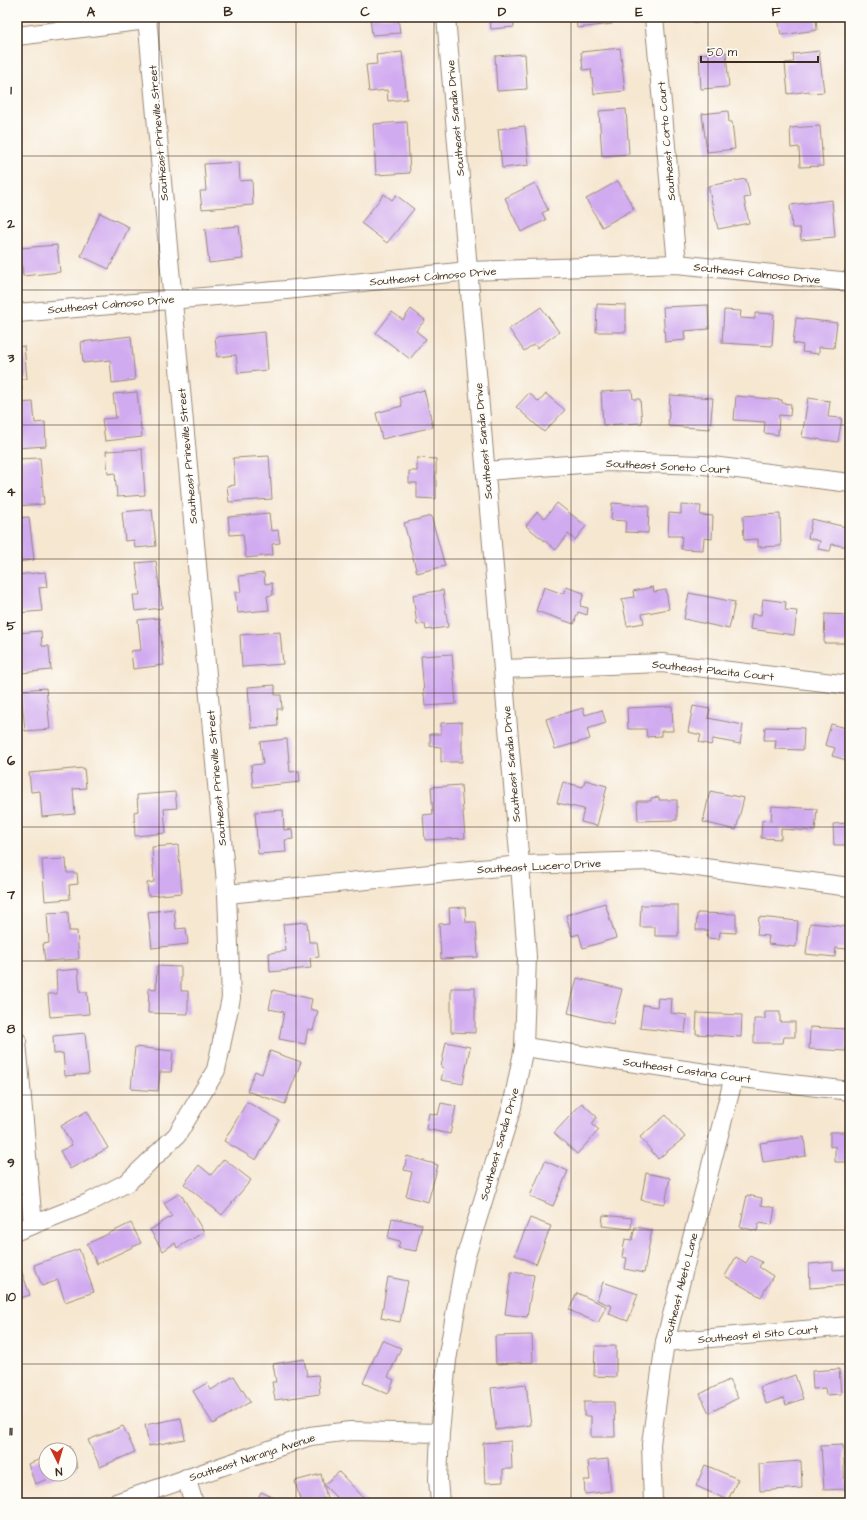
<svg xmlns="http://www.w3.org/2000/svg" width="867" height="1520" font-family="'Architects Daughter',sans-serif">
	<rect width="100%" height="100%" fill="#fdfcf7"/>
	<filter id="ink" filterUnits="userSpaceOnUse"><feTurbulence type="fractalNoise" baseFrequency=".025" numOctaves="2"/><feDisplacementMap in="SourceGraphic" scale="8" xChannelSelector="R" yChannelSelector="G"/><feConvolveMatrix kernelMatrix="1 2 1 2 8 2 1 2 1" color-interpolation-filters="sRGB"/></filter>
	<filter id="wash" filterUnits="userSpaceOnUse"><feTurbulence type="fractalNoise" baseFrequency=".012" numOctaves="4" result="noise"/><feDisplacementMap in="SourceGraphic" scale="16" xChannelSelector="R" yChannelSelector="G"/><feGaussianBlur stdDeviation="0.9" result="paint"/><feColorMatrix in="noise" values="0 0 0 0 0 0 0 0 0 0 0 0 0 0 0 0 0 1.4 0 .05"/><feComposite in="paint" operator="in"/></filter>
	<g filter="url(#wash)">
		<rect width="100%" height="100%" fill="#f6e7d1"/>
		<g id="blocks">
			<!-- building -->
			<g fill="#d1abf0">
				<path d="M370,17H398L400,33L372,35Z"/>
				<path d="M490,17H521V18L513,19L514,27L491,29Z"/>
				<path d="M576,17H612V24L577,28Z"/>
				<path d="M694,17H721L722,20L695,23Z"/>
				<path d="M778,17H816L817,30L781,35Z"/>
				<path d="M620,48L625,91L594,94L591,69L583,70L581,52Z"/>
				<path d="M819,51L824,92L809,93V91L788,94L785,63L794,62L793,54Z"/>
				<path d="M402,52L407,99L388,101L387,90L369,92L366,65L377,64L376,55Z"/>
				<path d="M726,52L729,87L701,89L699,54Z"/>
				<path d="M525,54L527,89L497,91L495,56Z"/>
				<path d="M626,109L629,154L602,156L599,111Z"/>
				<path d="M728,111L729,122H732L735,149L707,152L702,114Z"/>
				<path d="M407,122L410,173L376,175L373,124Z"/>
				<path d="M525,126L529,165L502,168L498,129Z"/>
				<path d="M820,126L823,166L800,167L799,147L791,148L790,128Z"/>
				<path d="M239,162L240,181L252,180L253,205L202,209L200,191H206L204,164Z"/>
				<path d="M746,179L750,197L744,198L749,223L718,229L708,186Z"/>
				<path d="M618,181L634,209L602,227L586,199Z"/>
				<path d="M535,183L548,210L542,213L546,220L521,232L505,198Z"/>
				<path d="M384,194L392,200L396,195L414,209L387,243L361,223Z"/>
				<path d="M832,200L835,237L801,240L800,228H792L790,205Z"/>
				<path d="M100,213L129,227L109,269L81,256Z"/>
				<path d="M239,226L243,259L209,263L205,229Z"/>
				<path d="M57,245L60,272L23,276L20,248Z"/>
				<path d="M597,304L626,305V332H596Z"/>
				<path d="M708,305L709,329L684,331L685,340L665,342L663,307Z"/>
				<path d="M541,307L559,332L537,348L534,344L524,351L509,329Z"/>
				<path d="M411,309L425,320L416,331L426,339L410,359L376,333L392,312L403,320Z"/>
				<path d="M724,310L741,311L740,318L755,319V313L774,314L772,346L722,343Z"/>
				<path d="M796,318L837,323L834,348L819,347V354L802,352L803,345L793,343Z"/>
				<path d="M265,332L268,370L238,373L236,355L217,357L215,337Z"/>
				<path d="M131,336L135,380L112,383L110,360L83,363L81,342Z"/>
				<path d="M24,346L27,379H21L22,390L17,391V347Z"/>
				<path d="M424,390L433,427L382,439L376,413L402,406L400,397Z"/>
				<path d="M632,390L633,399H640L642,423L603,425L601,392Z"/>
				<path d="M137,392L142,437L105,441L102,419L116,418L113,394Z"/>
				<path d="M529,393L539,402L546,394L565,410L544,432L516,407Z"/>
				<path d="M670,395L713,398L710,429L668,426Z"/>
				<path d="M736,396L782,400V403L791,404L790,416L779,415L778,435L764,433L765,422L734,420Z"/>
				<path d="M808,398L830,401L828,417L842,418L838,442L802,437Z"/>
				<path d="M33,402L35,423L45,422L46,446L17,448V403Z"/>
				<path d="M142,449L145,495L117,497L115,473L108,474L106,451Z"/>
				<path d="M269,456L272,499L229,502L227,486L235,485L233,458Z"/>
				<path d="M40,458L44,504L17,506V459Z"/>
				<path d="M417,458L436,459V499L417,498V483H409V471H417Z"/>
				<path d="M557,503L586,526L575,540L568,534L556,550L526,526L537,512L545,518Z"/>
				<path d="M612,503L649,506L648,533L625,532L626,521L611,520Z"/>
				<path d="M681,505L701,506L700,515L713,516L712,539L704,538L703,550L681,549L682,536H668L669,513L681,514Z"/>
				<path d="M152,509L156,546L135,548L134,540L125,541L122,512Z"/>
				<path d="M269,513L271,531L278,530L280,543L272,544L273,555L246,558L243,534L230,535L228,517Z"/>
				<path d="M780,514L781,546L758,547V539L744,540L743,516Z"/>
				<path d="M431,516L445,566L417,573L404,523Z"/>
				<path d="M29,517L34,560L17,562V518Z"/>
				<path d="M812,519L850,528L848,547L832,544L830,551L818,549L820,541L808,538Z"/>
				<path d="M156,561L162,608L135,611L133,595H140L136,563Z"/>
				<path d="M45,572L47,587L39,588L42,611L17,613V575Z"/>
				<path d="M264,573L265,584L272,583L273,595L267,596L269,610L238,613L235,592H241L239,576Z"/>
				<path d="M544,587L563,594L566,587L584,593L580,606L588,608L587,615L578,612L574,624L536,611Z"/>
				<path d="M653,587L654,592L666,590L669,609L642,614L644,623L627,626L622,599L634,597L633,591Z"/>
				<path d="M443,590L448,627L426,630L425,624L417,625L413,595Z"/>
				<path d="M689,593L735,602L729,629L684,619Z"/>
				<path d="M763,599L786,602L785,610L797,611L794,635L750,629L752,614L761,615Z"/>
				<path d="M825,614L850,615V643H824Z"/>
				<path d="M159,618L164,665L133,669L131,651L141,650L138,620Z"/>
				<path d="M41,631L42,646H49L51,670L21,673L17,633Z"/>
				<path d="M280,632L283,664L242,667L240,635Z"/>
				<path d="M452,654L456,704L425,706L421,656Z"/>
				<path d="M275,685V695H281L282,709H277L278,726L251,728L248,687Z"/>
				<path d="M46,688L50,729L25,731L21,690Z"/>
				<path d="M672,706L673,731H661V736L647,737L646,729H628L627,708Z"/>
				<path d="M693,706L710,709L708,718L743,725L740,744L713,739L711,745L699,742L701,735L688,732Z"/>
				<path d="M583,708L585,715L602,710L606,723L587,729L590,739L555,749L546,719Z"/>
				<path d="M462,722V762H441V747L430,746V734H441V723Z"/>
				<path d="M831,724L850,729V761L832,756L835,748L825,745Z"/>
				<path d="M765,727L804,728L803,750L775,749L776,740H764Z"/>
				<path d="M287,739L290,772L299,771L300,782L253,787L251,765L263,764L260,742Z"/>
				<path d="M84,768L86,788L73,789L75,814L42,817L40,791L31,792L29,773Z"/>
				<path d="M585,780L607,786L597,826L581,822L584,809L557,803L563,782L583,787Z"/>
				<path d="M461,785L465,838L425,840L423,815L433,814L431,787Z"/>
				<path d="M710,791L744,798L736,830L703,822Z"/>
				<path d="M175,792L177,808L164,809L166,833L135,836L134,812L138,811L137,795Z"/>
				<path d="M659,797V800H677V820L638,821L637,801H651V798Z"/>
				<path d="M772,806L817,809L815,831L781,829V839L761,838L762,820L771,821Z"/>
				<path d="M283,810L284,830L292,829L293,839L285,840L286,852L258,854L255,812Z"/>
				<path d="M850,814V845H834L833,824L847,823V815Z"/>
				<path d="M178,845L182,893L148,896L147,883L154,882L152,847Z"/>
				<path d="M66,859L67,873H77L78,884L69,885L70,899L45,901L42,860Z"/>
				<path d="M605,903L616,938L583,948L579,934L572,936L566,915Z"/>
				<path d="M641,905H678V936H655V927H640Z"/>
				<path d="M465,907L466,922H476L478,957L441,959L439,924L450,923L449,908Z"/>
				<path d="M174,909L176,929L186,928L188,944L152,948L148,912Z"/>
				<path d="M68,912L69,931H77L79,959L45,961L43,944L49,943L47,913Z"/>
				<path d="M697,913L736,914V933L720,932L719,939L707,938L708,930H696Z"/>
				<path d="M759,917L798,921L796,947L768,944L769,936L757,935Z"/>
				<path d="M307,922L309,942H317L319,957L310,958L311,968L270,972L269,953L286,951L283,924Z"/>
				<path d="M810,923L850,927L848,949L836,948L835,957L806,954Z"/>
				<path d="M157,966L181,967V991H188V1014L148,1013L149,988L156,989Z"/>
				<path d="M78,969L80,992H87L89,1014L50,1017L48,994H57L56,971Z"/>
				<path d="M577,978L622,989L613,1024L568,1013Z"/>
				<path d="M451,988H475V1033L451,1032Z"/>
				<path d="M273,990L312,999L310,1009L318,1011L313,1030L308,1029L305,1044L279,1039L284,1012L269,1009Z"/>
				<path d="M658,998L672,999L671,1013L687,1015L685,1033L640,1028L643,1005L657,1007Z"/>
				<path d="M765,1012H780V1022H795V1037H784L783,1043H754V1019H765Z"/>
				<path d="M697,1013L742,1015L741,1037L696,1034Z"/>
				<path d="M810,1027L847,1029L846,1051L809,1049Z"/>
				<path d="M85,1033L89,1074L65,1076L63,1053L54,1054L53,1036Z"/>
				<path d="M446,1042L470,1047L463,1084L441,1080L444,1068L441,1067Z"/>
				<path d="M135,1047L173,1051L171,1072H160L158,1091L131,1089Z"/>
				<path d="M270,1051L301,1062L285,1104L247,1091L255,1071L262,1074Z"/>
				<path d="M247,1102L279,1120L256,1160L224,1141Z"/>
				<path d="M441,1103L456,1106L450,1134L426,1129L429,1113L438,1115Z"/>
				<path d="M582,1103L597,1117L592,1124L599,1130L577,1154L554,1133Z"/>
				<path d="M87,1111L108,1148L70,1169L60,1151L72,1145L61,1126Z"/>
				<path d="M666,1115L685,1137L658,1159L640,1137Z"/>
				<path d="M830,1132H850V1162H835V1146L830,1147Z"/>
				<path d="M804,1137L806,1156L763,1162L760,1143Z"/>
				<path d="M407,1156L438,1165L428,1202L406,1196L412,1172L404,1170Z"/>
				<path d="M224,1159L251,1180L222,1215L184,1184L199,1165L211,1175Z"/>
				<path d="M545,1161L568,1171L553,1206L530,1196Z"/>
				<path d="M646,1173L670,1178L665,1204L641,1200Z"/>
				<path d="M180,1193L204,1232L177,1248L175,1243L163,1251L150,1230L172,1216L164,1203Z"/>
				<path d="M747,1195L762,1198L761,1205L775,1208L772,1225L759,1223L757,1231L740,1227Z"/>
				<path d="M603,1215L632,1218L631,1229L602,1226Z"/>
				<path d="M392,1218L422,1224L416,1251L398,1248L400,1241L388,1238Z"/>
				<path d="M530,1218L551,1226L536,1264L515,1255Z"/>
				<path d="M131,1223L141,1243L97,1264L87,1244Z"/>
				<path d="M635,1227L652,1230L644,1273L625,1269L627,1258L622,1257L625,1239L632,1240Z"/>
				<path d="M79,1249L94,1292L65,1302L58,1280L42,1286L34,1265Z"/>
				<path d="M750,1256L762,1262L759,1267L773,1276L761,1297L725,1276L736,1257L746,1263Z"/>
				<path d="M833,1262V1270L848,1269L849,1285L810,1288L809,1264Z"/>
				<path d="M21,1270L30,1295L17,1299V1272Z"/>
				<path d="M511,1272L534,1275L527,1317L505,1314Z"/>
				<path d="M388,1277L408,1281L400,1322L381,1318Z"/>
				<path d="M603,1282L638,1294L628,1321L609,1314L612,1306L597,1300Z"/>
				<path d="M577,1293L606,1306L598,1323L569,1310Z"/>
				<path d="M532,1335L533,1362L496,1364L495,1336Z"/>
				<path d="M382,1340L401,1348L388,1377L394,1380L388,1394L363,1383Z"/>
				<path d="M595,1346H616V1377L594,1376Z"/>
				<path d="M304,1359L307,1376L318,1375L320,1394L275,1400L272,1382H276L273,1364Z"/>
				<path d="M839,1369L841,1394L826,1395L825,1388L813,1389L812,1371Z"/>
				<path d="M795,1375L803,1399L786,1405L784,1398L766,1404L760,1387Z"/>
				<path d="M234,1376L250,1402L213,1424L193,1391L207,1383L211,1390Z"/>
				<path d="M729,1380L738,1398L709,1413L700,1394Z"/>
				<path d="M526,1384L531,1425L496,1430L491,1388Z"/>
				<path d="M584,1402H614L615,1437H591V1416H584Z"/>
				<path d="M181,1418L185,1439L149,1446L145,1425Z"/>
				<path d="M123,1426L135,1452L100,1467L88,1440Z"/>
				<path d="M511,1441L512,1469H503V1482L485,1483L483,1443Z"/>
				<path d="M843,1445L845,1489L824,1490L821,1446Z"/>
				<path d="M70,1446L78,1468L70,1471Z"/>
				<path d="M46,1457V1474H62L35,1484L28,1464Z"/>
				<path d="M608,1459L611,1491L585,1494L584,1480H590L588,1461Z"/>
				<path d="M801,1461L802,1488L760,1491L759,1464Z"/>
				<path d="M705,1465L738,1479L728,1500L696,1486Z"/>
				<path d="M339,1472L369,1503H334L338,1499L324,1485Z"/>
				<path d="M321,1474L327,1498L307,1503H301L295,1481Z"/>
				<path d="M261,1492L279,1500L278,1503H256Z"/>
			</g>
		</g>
	</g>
	<g filter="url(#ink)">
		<use href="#blocks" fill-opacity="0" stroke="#988878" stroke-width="1"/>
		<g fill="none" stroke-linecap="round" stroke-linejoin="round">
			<defs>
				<g id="minor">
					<path d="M654,17L677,264"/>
					<path d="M17,36L147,20"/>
					<path d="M17,313L286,290L468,271L677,264L850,282"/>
					<path d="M486,471L609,462L704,465L850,483"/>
					<path d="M503,669L662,663L850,685"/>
					<path d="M227,894L520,865L651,861L850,887"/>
					<path d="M17,1041L33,1225"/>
					<path d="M524,1047L734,1077L850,1091"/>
					<path d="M17,1231L88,1203L128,1182L177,1135L216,1070L231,998L227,894L147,17"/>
					<path d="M665,1342L850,1326"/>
					<path d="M186,1478L194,1503"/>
					<path d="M116,1503L310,1436L350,1431L440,1433"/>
					<path d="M440,1503L438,1479L440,1433L447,1360L465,1259L512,1107L524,1047L527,957L520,865L446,17"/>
					<path d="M653,1503L651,1444L665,1342L734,1077"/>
				</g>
			</defs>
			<!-- minor casing -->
			<use href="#minor" stroke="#988878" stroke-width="20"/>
			<!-- minor -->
			<use href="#minor" stroke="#fff" stroke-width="18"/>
		</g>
	</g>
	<!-- grid -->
	<path fill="none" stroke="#3b2a1e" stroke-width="1" stroke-opacity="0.55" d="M159,17V1503M296,17V1503M434,17V1503M571,17V1503M708,17V1503M17,156H850M17,290H850M17,425H850M17,559H850M17,693H850M17,827H850M17,961H850M17,1095H850M17,1230H850M17,1364H850"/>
	<g text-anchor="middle" stroke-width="4" stroke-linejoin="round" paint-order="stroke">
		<!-- street labels -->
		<g font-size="11" fill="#3b2a1e" stroke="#fdfcf7">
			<text transform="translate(455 118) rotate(-95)" y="4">Southeast Sandia Drive</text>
			<text transform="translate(158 133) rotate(-95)" y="4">Southeast Prineville Street</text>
			<text transform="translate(666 141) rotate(-95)" y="4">Southeast Corto Court</text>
			<text transform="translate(757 273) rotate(6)" y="4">Southeast Calmoso Drive</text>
			<text transform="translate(433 276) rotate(-5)" y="4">Southeast Calmoso Drive</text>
			<text transform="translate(111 304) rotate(-5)" y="4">Southeast Calmoso Drive</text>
			<text transform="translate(483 441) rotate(-95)" y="4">Southeast Sandia Drive</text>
			<text transform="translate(187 456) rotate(-95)" y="4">Southeast Prineville Street</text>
			<text transform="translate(668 466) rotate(3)" y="4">Southeast Soneto Court</text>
			<text transform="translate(713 670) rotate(6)" y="4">Southeast Placita Court</text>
			<text transform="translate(511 764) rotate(-95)" y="4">Southeast Sandia Drive</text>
			<text transform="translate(216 778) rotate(-95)" y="4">Southeast Prineville Street</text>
			<text transform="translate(539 866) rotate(-3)" y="4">Southeast Lucero Drive</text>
			<text transform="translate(687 1070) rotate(8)" y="4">Southeast Castana Court</text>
			<text transform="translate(499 1144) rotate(-74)" y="4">Southeast Sandia Drive</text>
			<text transform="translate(680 1288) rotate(-76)" y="4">Southeast Abeto Lane</text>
			<text transform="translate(758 1334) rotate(-5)" y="4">Southeast el Sito Court</text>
			<text transform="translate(252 1457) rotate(-18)" y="4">Southeast Naranja Avenue</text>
		</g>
	</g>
	<!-- margin -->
	<rect width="867" height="1520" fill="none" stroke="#fdfcf7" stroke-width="44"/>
	<!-- north arrow -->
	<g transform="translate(58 1462) rotate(175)"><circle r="19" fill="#fdfcf7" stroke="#afa8a0"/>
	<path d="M0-3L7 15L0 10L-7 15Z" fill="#c8321e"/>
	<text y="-6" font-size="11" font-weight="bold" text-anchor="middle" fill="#3b2a1e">N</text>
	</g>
	<!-- scale -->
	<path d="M701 56v6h117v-6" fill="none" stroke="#3b2a1e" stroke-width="2"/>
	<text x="707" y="56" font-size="12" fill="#3b2a1e" stroke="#fdfcf7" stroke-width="3" paint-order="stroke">50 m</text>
	<rect x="22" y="22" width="823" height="1476" fill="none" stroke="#3b2a1e" stroke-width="1.5"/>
	<g font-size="13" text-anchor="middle" font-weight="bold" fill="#3b2a1e">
		<text x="91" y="16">A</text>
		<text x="228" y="16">B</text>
		<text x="365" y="16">C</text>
		<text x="502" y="16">D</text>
		<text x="639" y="16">E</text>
		<text x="776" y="16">F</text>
		<text x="11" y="94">1</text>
		<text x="11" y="228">2</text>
		<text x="11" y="362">3</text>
		<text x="11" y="496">4</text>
		<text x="11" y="630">5</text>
		<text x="11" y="765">6</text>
		<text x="11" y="899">7</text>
		<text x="11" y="1033">8</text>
		<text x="11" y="1167">9</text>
		<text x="11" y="1301">10</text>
		<text x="11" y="1435">11</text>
	</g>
</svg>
